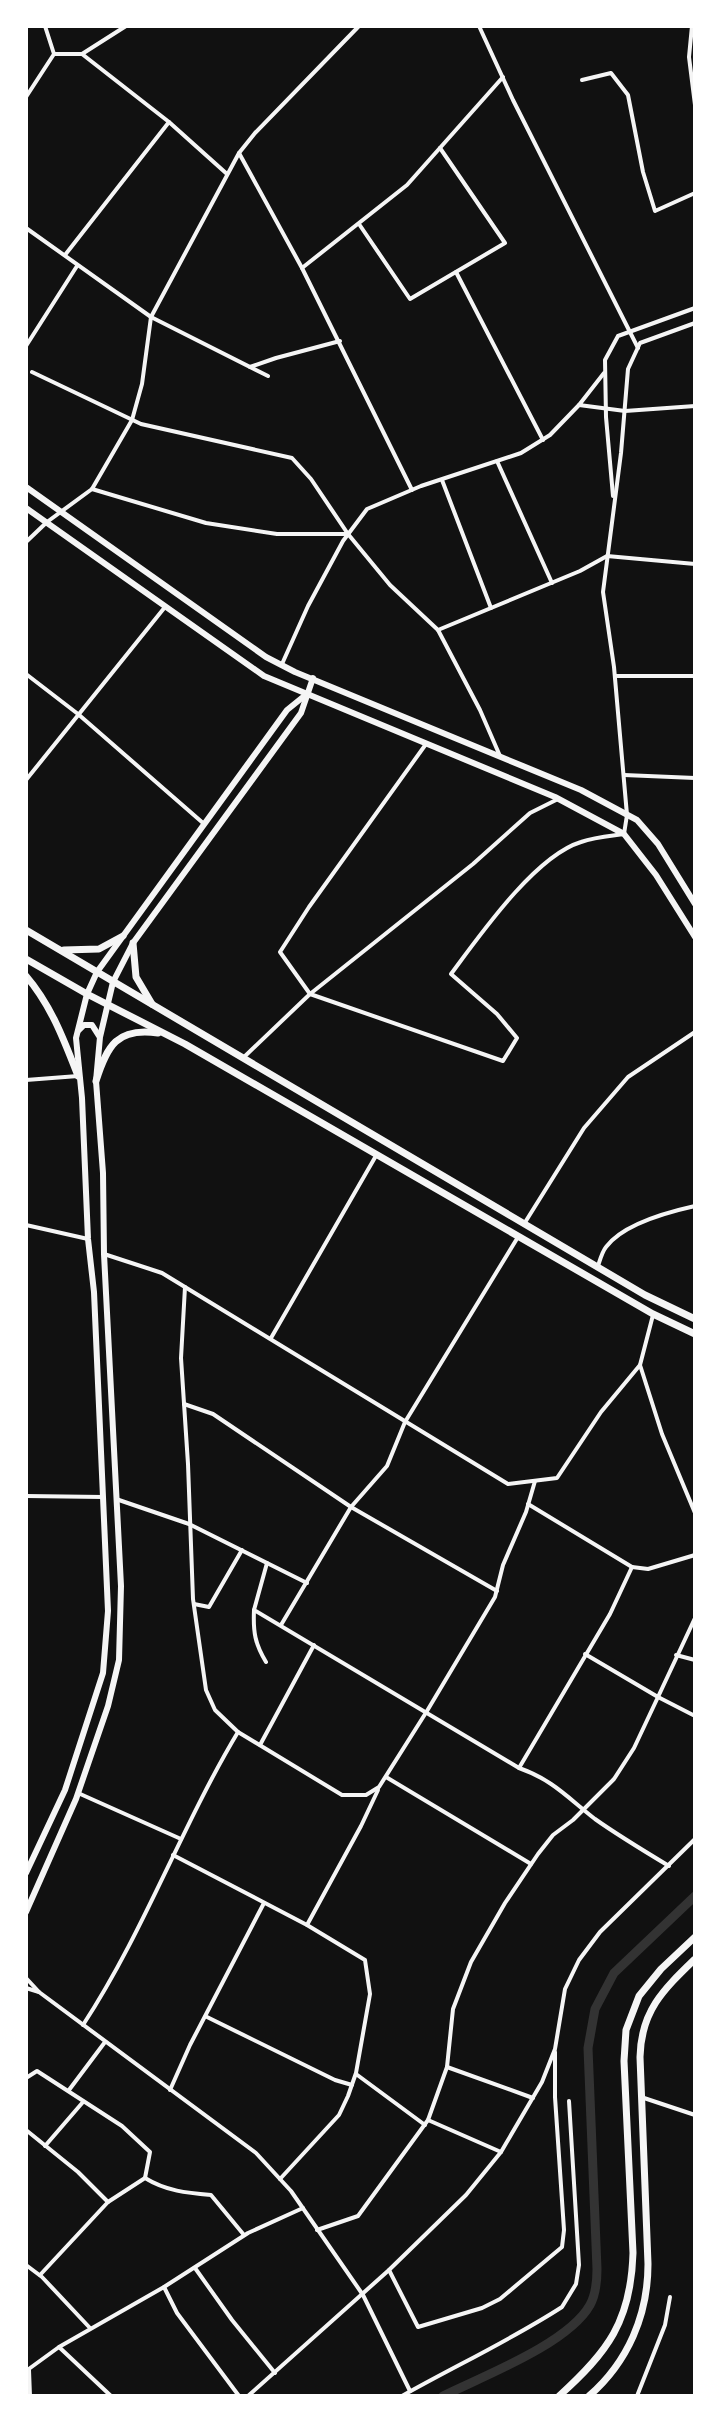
<svg xmlns="http://www.w3.org/2000/svg" width="721" height="2422" font-family="Montserrat,sans-serif">
	<rect width="100%" height="100%" fill="#111"/>
	<g fill="none" stroke-linecap="round" stroke-linejoin="round">
		<!-- canal -->
		<path stroke="#333" stroke-width="9" d="M443,2396C483,2376 568,2344 590,2305C596,2294 597,2282 597,2269L588,2048L595,2009L614,1973L695,1896"/>
		<!-- minor -->
		<g stroke="#f5f5f5" stroke-width="4">
			<path d="M126,26L82,54L169,122L227,174"/>
			<path d="M479,26L513,100L638,348"/>
			<path d="M692,26L689,57L695,105"/>
			<path d="M54,54H82"/>
			<path d="M582,80L611,73L628,95L643,172L655,211L695,193"/>
			<path d="M26,97L54,54L45,26"/>
			<path d="M239,153L302,268L407,185L503,77"/>
			<path d="M359,224L410,299L505,243L440,148"/>
			<path d="M26,228L151,317L268,376"/>
			<path d="M65,255L169,122"/>
			<path d="M302,268L412,490"/>
			<path d="M456,272L543,440"/>
			<path d="M26,346L77,266"/>
			<path d="M250,367L276,358L340,341"/>
			<path d="M32,372L141,424L292,458L311,479L348,534H277L206,523L92,489"/>
			<path d="M604,373L579,405L625,411L695,406"/>
			<path d="M497,461L552,583"/>
			<path d="M442,480L491,608"/>
			<path d="M613,496L606,417L605,360L618,336L695,308"/>
			<path d="M348,534L390,585L438,630L580,571L607,556L695,564"/>
			<path d="M26,542L47,522L92,489L132,420L142,384L151,317L239,153L255,133L359,26"/>
			<path d="M438,630L480,710L500,756"/>
			<path d="M282,664L308,606L343,541L367,509L421,486L521,453L550,435L579,405"/>
			<path d="M26,674L78,714L203,823"/>
			<path d="M615,676H695"/>
			<path d="M426,744L309,907L280,952L310,994L503,1061L517,1038L497,1014L451,974C480,935 535,856 581,842C595,837 610,836 624,834L627,815L614,667L603,592L621,453L628,369L640,343L695,323"/>
			<path d="M624,775L695,778"/>
			<path d="M26,780L165,607"/>
			<path d="M243,1058L310,994L473,864L530,813L558,799"/>
			<path d="M26,1080L78,1076"/>
			<path d="M524,1224L584,1128L628,1077L695,1032"/>
			<path d="M26,1225L88,1239"/>
			<path d="M104,1254L162,1273L508,1484L557,1478L601,1412L640,1365"/>
			<path d="M598,1266C600,1260 602,1252 606,1247C623,1224 668,1212 695,1206"/>
			<path d="M185,1287L181,1358L188,1464L193,1599L206,1690L215,1710L238,1732L342,1795H366L379,1787L427,1711L495,1597L503,1565L526,1512L535,1481"/>
			<path d="M653,1315L640,1365L662,1434L695,1513"/>
			<path d="M271,1338L377,1154"/>
			<path d="M184,1404L213,1414L351,1507L387,1466L405,1422L518,1237"/>
			<path d="M26,1496L103,1497"/>
			<path d="M116,1499L189,1524L307,1583"/>
			<path d="M528,1504L632,1567"/>
			<path d="M267,1563L254,1610L519,1768C553,1780 568,1798 595,1819C619,1836 644,1851 669,1866"/>
			<path d="M194,1604L209,1607L242,1550"/>
			<path d="M254,1610C253,1632 255,1644 266,1662"/>
			<path d="M281,1625L351,1507L497,1591"/>
			<path d="M585,1654L658,1697L695,1618"/>
			<path d="M676,1655L695,1660"/>
			<path d="M260,1745L314,1645"/>
			<path d="M519,1768L610,1614L632,1567L648,1569L695,1555"/>
			<path d="M386,1777L531,1864"/>
			<path d="M78,1793L181,1839"/>
			<path d="M173,1855L307,1925L365,1960L370,1994L356,2073L348,2096L339,2115L280,2179"/>
			<path d="M307,1925L361,1826L378,1790"/>
			<path d="M26,1978L39,1992L256,2153L291,2191L363,2295L410,2391"/>
			<path d="M26,1988L39,1992"/>
			<path d="M207,2017L335,2080L352,2085"/>
			<path d="M83,2025C144,1932 181,1827 238,1732"/>
			<path d="M447,2067L533,2098"/>
			<path d="M356,2074L425,2125"/>
			<path d="M26,2078L37,2071L122,2126L150,2152L145,2178"/>
			<path d="M69,2090L105,2042"/>
			<path d="M170,2090L190,2045L264,1903"/>
			<path d="M641,2097L695,2115"/>
			<path d="M428,2120L501,2152"/>
			<path d="M26,2130L78,2172L108,2202"/>
			<path d="M45,2146L83,2102"/>
			<path d="M317,2230L358,2216L428,2120L447,2067L453,2009L471,1962L505,1903L538,1854L553,1835L573,1820L614,1779L634,1748L658,1697L695,1716"/>
			<path d="M26,2265L42,2277L90,2328"/>
			<path d="M195,2268L232,2320L275,2373"/>
			<path d="M389,2270L418,2327L482,2308L500,2299L562,2247L564,2230L555,2097V2052"/>
			<path d="M40,2275L108,2202L145,2178C166,2191 187,2193 211,2195L244,2235"/>
			<path d="M164,2287L177,2313L239,2396"/>
			<path d="M59,2347L111,2396"/>
			<path d="M29,2370L30,2396"/>
			<path d="M26,2371L59,2347L164,2287L248,2233L303,2208"/>
			<path d="M248,2396L389,2270L466,2195L501,2152L542,2082L555,2049L565,1989L579,1960L600,1932L695,1839"/>
			<path d="M402,2396C455,2366 511,2340 562,2307L576,2284L579,2265L569,2101"/>
			<path d="M637,2396L665,2325L670,2297"/>
		</g>
		<!-- tertiary -->
		<g stroke="#f5f5f5" stroke-width="6">
			<path d="M26,487L266,657L295,672L581,790L637,820L658,844L695,904"/>
			<path d="M26,508L264,676L555,797L624,834L656,875L695,937"/>
			<path d="M97,972L287,710L308,693"/>
			<path d="M113,982L133,943L301,713L313,678"/>
		</g>
		<!-- secondary -->
		<g stroke="#f5f5f5" stroke-width="6">
			<path d="M79,1030L84,1025H92L99,1036"/>
			<path d="M26,1873L65,1790L103,1673L108,1611L94,1292L88,1239L82,1098L76,1038L87,994L97,972"/>
			<path d="M26,1912L76,1799L108,1706L119,1660L121,1586L104,1254L103,1173L96,1081L100,1037L113,982"/>
		</g>
		<!-- primary -->
		<g stroke="#f5f5f5" stroke-width="7">
			<path d="M559,2396C608,2352 631,2321 633,2253L624,2061L626,2030L639,1996L661,1969L695,1937"/>
			<path d="M589,2396C628,2362 648,2315 648,2264L640,2057C641,2011 663,1990 695,1959"/>
		</g>
		<!-- trunk -->
		<g stroke="#f5f5f5" stroke-width="7">
			<path d="M26,930L645,1295L695,1319"/>
			<path d="M133,943L136,977L152,1004"/>
			<path d="M64,950L99,949L123,936"/>
			<path d="M26,959L87,994L185,1044L653,1314L695,1334"/>
			<path d="M26,976C51,1005 64,1040 78,1076"/>
			<path d="M96,1081C107,1046 117,1027 158,1033"/>
		</g>
	</g>
	<!-- border -->
	<rect width="721" height="2422" fill="none" stroke="#ffffff" stroke-width="56"/>
</svg>
